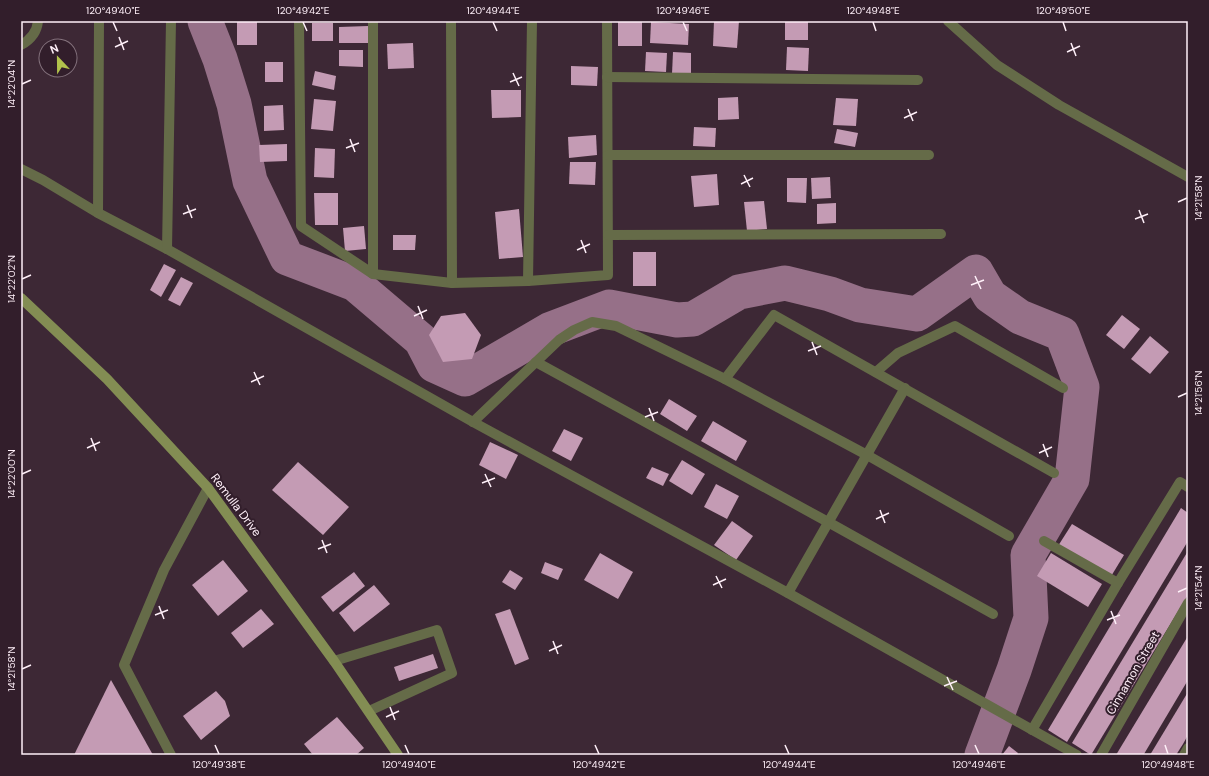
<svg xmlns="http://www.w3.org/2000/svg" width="1209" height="776" font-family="'DM Sans',sans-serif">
	<rect width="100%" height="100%" fill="#3d2835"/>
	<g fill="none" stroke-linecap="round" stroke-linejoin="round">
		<!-- river -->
		<path stroke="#967088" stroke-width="35" d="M205,21L220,59L234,104L250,181L287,258L355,284L421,340L434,365L465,379L551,329L609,307L677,320L693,319L739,292L785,283L830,294L860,305L917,314L976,272L990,296L1020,317L1062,334L1082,387L1072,479L1028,555L1031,618L1014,670L982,755"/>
	</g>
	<!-- building -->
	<g fill="#c49bb4">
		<rect x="237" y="21" width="20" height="24"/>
		<rect x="618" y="21" width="24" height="25"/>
		<path d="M714,21H739L737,48L713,46Z"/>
		<rect x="785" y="21" width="23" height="19"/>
		<path d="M651,22L689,24L688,45L650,43Z"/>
		<rect x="312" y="23" width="21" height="18"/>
		<path d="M368,26V43H339V27Z"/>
		<path d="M413,43L414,68L388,69L387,44Z"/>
		<path d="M787,47L809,48L808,71L786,70Z"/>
		<path d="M339,50H363V67L339,66Z"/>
		<path d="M646,52L667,53L666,72L645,71Z"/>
		<path d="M673,52L691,53V75L672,74Z"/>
		<rect x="265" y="62" width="18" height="20"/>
		<path d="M571,66L598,67L597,86L571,85Z"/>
		<path d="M315,71L336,76L334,90L312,85Z"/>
		<path d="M491,90H521V117L492,118Z"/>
		<path d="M738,97L739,119L718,120V98Z"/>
		<path d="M836,98L858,99L856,126L833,125Z"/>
		<path d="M314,99L336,101L333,131L311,129Z"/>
		<path d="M283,105L284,130L264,131V106Z"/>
		<path d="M694,127L716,128L715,147L693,146Z"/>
		<path d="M837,129L858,133L855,147L834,143Z"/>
		<path d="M596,135L597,155L569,158L568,137Z"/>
		<path d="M287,144V161L260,162L259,145Z"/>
		<path d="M315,148L335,149L334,178L314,177Z"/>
		<path d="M570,162H596L595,185L569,184Z"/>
		<path d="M717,174L719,205L694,207L691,176Z"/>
		<path d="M830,177L831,198L812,199L811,178Z"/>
		<path d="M787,178H807L806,203L787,202Z"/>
		<path d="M314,193H338V225H315Z"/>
		<path d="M764,201L767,229L747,231L744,202Z"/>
		<path d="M836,203V223L817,224V204Z"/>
		<path d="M519,209L523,257L499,259L495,212Z"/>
		<path d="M364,226L366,249L345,251L343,228Z"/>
		<path d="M393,235H416L415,250H393Z"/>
		<rect x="633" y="252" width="23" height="34"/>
		<path d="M164,264L176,270L161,297L150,290Z"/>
		<path d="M181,277L193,283L180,306L168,300Z"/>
		<path d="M465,313L481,335L472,359L443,362L429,335L441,316Z"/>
		<path d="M1122,315L1140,329L1124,349L1106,335Z"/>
		<path d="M1150,336L1169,352L1150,374L1131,359Z"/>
		<path d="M669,399L697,416L687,431L660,414Z"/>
		<path d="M713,421L747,441L736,461L701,441Z"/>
		<path d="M564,429L583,438L571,461L552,451Z"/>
		<path d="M490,442L518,455L506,479L479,465Z"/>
		<path d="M682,460L705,474L692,495L669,481Z"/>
		<path d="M298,462L349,507L323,535L272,490Z"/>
		<path d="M652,467L669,474L663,486L646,478Z"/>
		<path d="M716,484L739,496L727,519L704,507Z"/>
		<path d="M1181,508L1188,513V541L1067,742L1048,730Z"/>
		<path d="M732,521L753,536L736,560L714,545Z"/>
		<path d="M1072,524L1124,555L1110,578L1058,546Z"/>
		<path d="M1188,551V595L1091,755L1072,743Z"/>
		<path d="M600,553L633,572L618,599L584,580Z"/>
		<path d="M1051,553L1102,584L1088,607L1037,576Z"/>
		<path d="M223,560L248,591L218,616L192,585Z"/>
		<path d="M545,562L563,569L558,580L541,573Z"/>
		<path d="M510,570L523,578L515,590L502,582Z"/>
		<path d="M354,572L365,586L333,612L321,597Z"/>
		<path d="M374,585L390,604L354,632L339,613Z"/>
		<path d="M261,609L274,624L243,648L231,633Z"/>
		<path d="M510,609L529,659L515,665L495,614Z"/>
		<path d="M1188,636V680L1144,754L1143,755H1116Z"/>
		<path d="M433,654L438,668L399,681L394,667Z"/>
		<path d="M111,680L153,755H74Z"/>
		<path d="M216,691L225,701L230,716L201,740L183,716Z"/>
		<path d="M1188,692V735L1183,744L1176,755H1150Z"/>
		<path d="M337,717L364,748L356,755H313L304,744Z"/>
		<path d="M1009,746L1018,753L1017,755H1002Z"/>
	</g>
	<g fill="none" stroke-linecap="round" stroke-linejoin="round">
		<!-- lane -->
		<g stroke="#656b48" stroke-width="10">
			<path d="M334,661L437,630L452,673L369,711"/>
			<path d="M171,755L124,665L164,570L208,488"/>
		</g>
		<!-- street -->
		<g stroke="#656b48" stroke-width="10">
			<path d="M299,21L301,226L373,274L452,283L528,281L608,275L607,21"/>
			<path d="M451,21L452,283"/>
			<path d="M948,21L997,65L1059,105L1188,177"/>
			<path d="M21,45C30,40 37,32 38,21"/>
			<path d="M607,77L918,80"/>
			<path d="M608,155H929"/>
			<path d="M21,169L43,180L98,213L167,249L473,422L788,593L1077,755"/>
			<path d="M98,213L99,21"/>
			<path d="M608,235L941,234"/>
			<path d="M167,249L171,21"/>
			<path d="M373,274V21"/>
			<path d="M528,281L532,21"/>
			<path d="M536,362L828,522L993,614"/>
			<path d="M876,372L898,353L955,326L1063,388"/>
			<path d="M725,379L774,315L1054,473"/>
			<path d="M473,422L559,340L574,330L592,322L616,326L725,379L867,455L1009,536"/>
			<path d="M1044,541L1118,583"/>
			<path d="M788,593L905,388"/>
			<path d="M1032,730L1118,583L1180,482L1188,487"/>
			<path d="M1101,755L1188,603"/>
			<path d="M1184,755L1188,748"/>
		</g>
		<!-- secondary -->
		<path stroke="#838d53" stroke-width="10" d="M21,298L107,379L208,488L334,661L398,755"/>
	</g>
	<!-- ticks -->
	<path fill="none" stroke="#fff0f9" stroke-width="1.5" d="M113,22L117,31M303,22L307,31M493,22L497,31M683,22L687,31M873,22L876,31M1063,22L1066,31M119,37L124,50M1071,43L1076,56M115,47L128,41M1067,52L1080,46M513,73L519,86M510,82L522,77M22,84L31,80M908,109L913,121M904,118L917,112M350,139L355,152M346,148L359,143M744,175L750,187M741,184L753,178M1178,202L1187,198M187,205L192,218M1139,210L1144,223M183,214L196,209M1135,219L1148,214M581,240L586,253M577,250L590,244M975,276L981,289M22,279L31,275M971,285L984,280M418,306L423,319M414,316L427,310M812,342L817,355M808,351L821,346M254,372L260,385M251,382L264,376M1178,397L1187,393M649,408L654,421M645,417L658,412M91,438L96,451M1043,444L1048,457M87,448L100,442M1039,453L1052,447M22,474L31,470M485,474L491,487M482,483L495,478M880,510L885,523M876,519L889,513M322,540L327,553M318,549L331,544M716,576L722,588M713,585L726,579M1178,592L1187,588M159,606L164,619M1111,611L1116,624M155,615L168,610M1107,620L1120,615M553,641L558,654M549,651L562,645M22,669L31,665M947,677L953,690M944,686L957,681M390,707L395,720M386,717L399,711M215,745L219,754M405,745L409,754M595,745L599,754M785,745L789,754M975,745L979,754M1165,745L1168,754"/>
	<g text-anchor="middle" stroke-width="4" stroke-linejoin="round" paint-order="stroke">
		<!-- street labels -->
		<g font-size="12" fill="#fff0f9" stroke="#321e2b">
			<text transform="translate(236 505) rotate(53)" y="4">Remulla Drive</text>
			<text transform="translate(1133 673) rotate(-60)" y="4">Cinnamon Street</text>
		</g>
	</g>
	<!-- border -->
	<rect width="1209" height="776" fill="none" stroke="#321e2b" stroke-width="44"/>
	<!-- north arrow -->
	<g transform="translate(58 58) rotate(338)"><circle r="19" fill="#321e2b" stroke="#84727d"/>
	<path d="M0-3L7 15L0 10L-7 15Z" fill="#b2c34c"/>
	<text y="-6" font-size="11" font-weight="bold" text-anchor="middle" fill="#fff0f9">N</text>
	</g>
	<rect x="22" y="22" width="1165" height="732" fill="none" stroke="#fff0f9" stroke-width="1.5"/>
	<g font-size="10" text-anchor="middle" fill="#fff0f9">
		<text x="113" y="14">120°49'40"E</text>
		<text x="303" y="14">120°49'42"E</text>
		<text x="493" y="14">120°49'44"E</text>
		<text x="683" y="14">120°49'46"E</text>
		<text x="873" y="14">120°49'48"E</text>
		<text x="1063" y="14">120°49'50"E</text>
		<text transform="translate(11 84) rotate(-90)" y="4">14°22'04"N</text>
		<text transform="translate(1198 198) rotate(-90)" y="4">14°21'58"N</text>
		<text transform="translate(11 279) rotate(-90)" y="4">14°22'02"N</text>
		<text transform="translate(1198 393) rotate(-90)" y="4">14°21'56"N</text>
		<text transform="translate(11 474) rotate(-90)" y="4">14°22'00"N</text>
		<text transform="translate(1198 588) rotate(-90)" y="4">14°21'54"N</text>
		<text transform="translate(11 669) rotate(-90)" y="4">14°21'58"N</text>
		<text x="219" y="768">120°49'38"E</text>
		<text x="409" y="768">120°49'40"E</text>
		<text x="599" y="768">120°49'42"E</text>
		<text x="789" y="768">120°49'44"E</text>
		<text x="979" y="768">120°49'46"E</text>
		<text x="1168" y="768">120°49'48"E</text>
	</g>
</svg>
